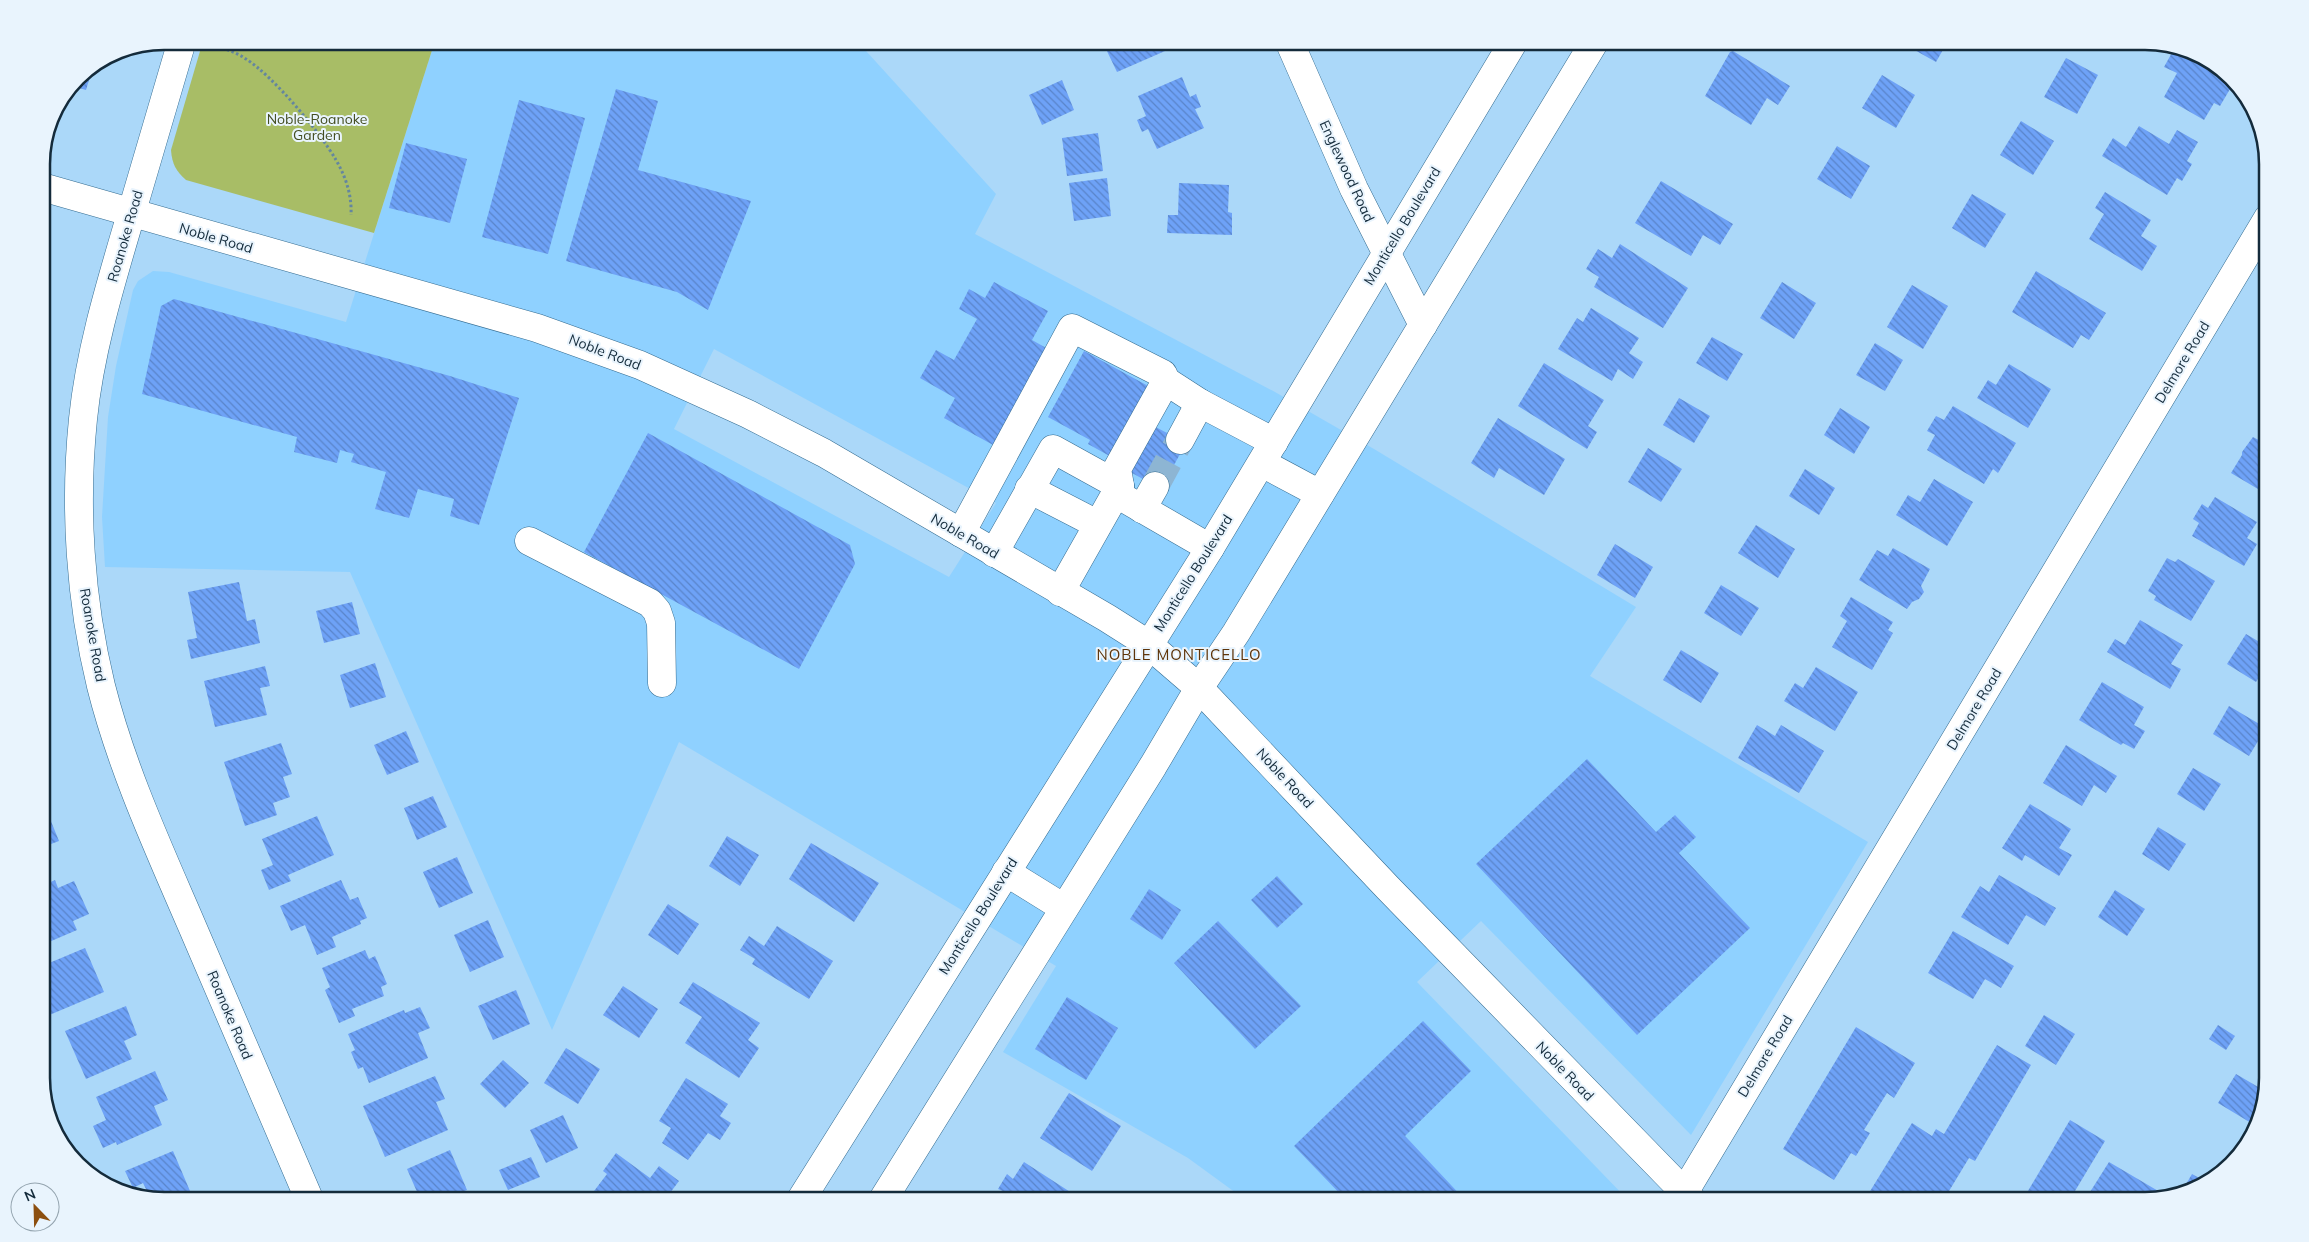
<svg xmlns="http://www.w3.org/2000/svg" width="2309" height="1242" font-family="Mulish,sans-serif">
	<defs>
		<pattern id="building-back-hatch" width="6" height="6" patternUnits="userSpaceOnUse" patternTransform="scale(1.25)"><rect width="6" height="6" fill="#6ea2f7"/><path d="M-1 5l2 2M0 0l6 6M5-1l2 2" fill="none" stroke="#5984c9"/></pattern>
	</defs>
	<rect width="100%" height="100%" fill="#abd8f9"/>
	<!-- built -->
	<path fill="#8fd1ff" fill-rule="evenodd" d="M435,41H857L996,194L975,234L1275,392L1374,449L1636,607L1590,676L1868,842L1691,1135L1481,921L1417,982L1629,1201H1247L1188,1158L1003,1052L1056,966L679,742L552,1030L350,572L105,567L102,517L108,417L116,366L133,290L138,281L153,271L169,272L346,322ZM714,349L996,503L949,577L674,429Z"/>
	<!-- green -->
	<path fill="#a8bd66" d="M203,41H425L434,44L374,233L186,180C176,171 172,164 171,150Z"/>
	<!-- building -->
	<g fill="url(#building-back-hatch)">
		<path d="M599,41H626L623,49Z"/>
		<path d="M1116,41H1168L1172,48L1117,72L1105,47Z"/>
		<path d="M1798,41H1818L1813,50Z"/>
		<path d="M1903,41H1948L1936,62L1902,43Z"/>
		<path d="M2174,49L2208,68L2211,64L2233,84L2220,106L2214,103L2204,120L2164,97L2177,73L2164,67Z"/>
		<path d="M1733,51L1790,86L1778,105L1767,98L1751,125L1705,96L1730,52Z"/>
		<path d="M2066,58L2098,75L2077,114L2044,97Z"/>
		<path d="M93,67L86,90L72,86L77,77Z"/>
		<path d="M1882,75L1915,95L1896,128L1862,108Z"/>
		<path d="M1182,77L1190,97L1196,94L1201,107L1195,109L1204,128L1157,149L1148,129L1142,132L1137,120L1146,116L1138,96Z"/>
		<path d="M1062,80L1074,110L1042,125L1029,95Z"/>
		<path d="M616,89L658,101L638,170L751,201L708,310L677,292L566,261Z"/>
		<path d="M519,100L585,118L548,254L482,237Z"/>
		<path d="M2021,121L2054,141L2033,175L2000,155Z"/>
		<path d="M2139,126L2169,144L2177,130L2198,142L2187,161L2192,164L2182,181L2177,178L2167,195L2102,156L2113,138L2126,147Z"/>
		<path d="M1098,133L1103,171L1067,176L1062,138Z"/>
		<path d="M406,143L467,159L450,223L389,208Z"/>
		<path d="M1837,146L1870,166L1851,199L1817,179Z"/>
		<path d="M1107,178L1111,216L1074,221L1069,183Z"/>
		<path d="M1661,181L1733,224L1720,245L1703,235L1691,256L1635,223Z"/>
		<path d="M1179,183L1229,185L1228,212L1232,213V235L1167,233L1168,215H1178Z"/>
		<path d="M2105,192L2151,220L2141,236L2157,246L2142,271L2089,239L2104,214L2095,208Z"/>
		<path d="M1972,194L2006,214L1985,248L1952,228Z"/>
		<path d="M1620,244L1688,288L1663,328L1594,287L1599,277L1586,269L1598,249L1612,258Z"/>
		<path d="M2036,271L2106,313L2089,340L2081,335L2073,348L2012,312Z"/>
		<path d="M994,282L1048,311L1032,340L1048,349L995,446L944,418L955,398L920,378L936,350L954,360L977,319L959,309L969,289L985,298Z"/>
		<path d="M1782,282L1816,303L1794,339L1760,318Z"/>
		<path d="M1912,285L1948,306L1923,349L1887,327Z"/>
		<path d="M174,299L450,376L519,398L479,525L450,516L454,499L418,489L409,518L375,509L386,472L351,462L354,454L340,450L337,463L294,452L297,437L142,394L161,306Z"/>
		<path d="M1591,308L1639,338L1629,353L1643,362L1633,379L1618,369L1612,381L1558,349L1577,318L1583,322Z"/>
		<path d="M1712,337L1743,354L1727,381L1696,363Z"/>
		<path d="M1875,343L1903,360L1885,391L1856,375Z"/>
		<path d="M1084,351L1150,387L1115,459L1088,444L1090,440L1048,417Z"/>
		<path d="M1544,363L1604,400L1588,426L1597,432L1587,449L1518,406Z"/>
		<path d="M2009,364L2051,389L2028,428L1977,398L1988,380L1996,385Z"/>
		<path d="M1679,398L1710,416L1694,443L1663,425Z"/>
		<path d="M1953,406L2016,443L1998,473L1993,469L1984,484L1927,450L1935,435L1927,431L1936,416L1944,420Z"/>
		<path d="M1840,408L1870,427L1854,454L1824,435Z"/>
		<path d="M1498,418L1565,459L1544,495L1499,468L1494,478L1471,463Z"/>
		<path d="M1148,423L1186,443L1161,489L1123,468Z"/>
		<path d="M648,433L850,545L855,564L799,669L584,552Z"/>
		<path d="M2253,437L2268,445V495L2231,473L2242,455V452Z"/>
		<path d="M1648,448L1682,469L1661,502L1628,482Z"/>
		<path d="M1805,469L1835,488L1819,515L1789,496Z"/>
		<path d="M1934,479L1973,502L1947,546L1896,515L1908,495L1920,502Z"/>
		<path d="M2215,497L2257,522L2247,538L2257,544L2244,566L2192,536L2199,523L2193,519L2202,504L2208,508Z"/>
		<path d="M1756,525L1795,549L1778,578L1738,553Z"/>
		<path d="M1615,544L1653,567L1635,598L1597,575Z"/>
		<path d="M1893,548L1930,569L1921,586L1924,592L1919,599L1912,602L1907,609L1859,580L1877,550L1888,556Z"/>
		<path d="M2167,558L2175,562L2178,559L2215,581L2191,621L2154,600L2156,596L2148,591Z"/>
		<path d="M239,582L247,621L255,619L260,643L191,659L187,640L197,638L188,592Z"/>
		<path d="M1721,585L1759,608L1741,636L1704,613Z"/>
		<path d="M1851,597L1893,622L1888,630L1893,633L1872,670L1832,647L1847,621L1840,616Z"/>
		<path d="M352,602L360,634L324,643L316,611Z"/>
		<path d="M2140,620L2183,645L2171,664L2181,669L2170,689L2107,652L2115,639L2125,645Z"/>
		<path d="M2246,634L2268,647V662L2256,682L2227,664Z"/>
		<path d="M1681,650L1719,673L1701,703L1663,680Z"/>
		<path d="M375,663L386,697L350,708L340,675Z"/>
		<path d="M265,666L270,686L260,688L267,715L215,727L204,681Z"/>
		<path d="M1816,667L1858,692L1835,731L1784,701L1795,683L1803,688Z"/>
		<path d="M2102,682L2144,707L2134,725L2145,731L2134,749L2123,743L2121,745L2079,720Z"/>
		<path d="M2229,706L2266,728L2249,756L2213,734Z"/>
		<path d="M1757,725L1775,736L1781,725L1824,751L1799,793L1738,758Z"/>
		<path d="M406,731L419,762L387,775L374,745Z"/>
		<path d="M281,743L292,774L283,777L290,797L273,803L277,815L245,826L224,762Z"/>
		<path d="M2066,745L2117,776L2106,793L2094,785L2082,806L2043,783Z"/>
		<path d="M1587,759L1656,832L1675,815L1696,837L1679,853L1750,928L1637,1035L1476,864Z"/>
		<path d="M2193,768L2221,784L2204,811L2177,794Z"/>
		<path d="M433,796L447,827L417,840L404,808Z"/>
		<path d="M2030,804L2071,829L2059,848L2072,855L2059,876L2025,855L2022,861L2002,848Z"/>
		<path d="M46,809L59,841L43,847L46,855L42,857V811Z"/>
		<path d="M317,816L334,855L288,875L291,881L269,890L261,870L273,865L262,839Z"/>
		<path d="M2158,827L2186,844L2169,871L2142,854Z"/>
		<path d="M727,836L759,855L740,886L709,866Z"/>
		<path d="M811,843L879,883L854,922L789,879Z"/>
		<path d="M457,857L473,893L439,908L423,872Z"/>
		<path d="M1999,875L2056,908L2045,926L2026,915L2008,945L1961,917L1980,886L1989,892Z"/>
		<path d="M1277,876L1303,904L1277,928L1251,900Z"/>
		<path d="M55,880L58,888L74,881L89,914L73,921L77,930L42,945V886Z"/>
		<path d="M341,880L350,900L358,897L367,918L360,921L361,924L332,937L336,947L317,955L305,925L291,931L280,906Z"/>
		<path d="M1149,889L1181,910L1162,940L1130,919Z"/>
		<path d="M2115,890L2145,909L2127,936L2098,917Z"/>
		<path d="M668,904L699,924L678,955L648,935Z"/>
		<path d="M488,920L504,957L470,972L454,935Z"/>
		<path d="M1218,921L1301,1006L1255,1049L1174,963Z"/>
		<path d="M777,926L833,961L809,999L752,964L755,959L740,950L749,936L764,946Z"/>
		<path d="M1953,931L2014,966L2001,988L1985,979L1973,999L1928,973Z"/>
		<path d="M85,948L104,992L47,1016L48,1018L42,1021V966Z"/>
		<path d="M365,950L369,959L375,956L387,984L381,987L384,996L352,1009L355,1016L339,1023L325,990L330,987L322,968Z"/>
		<path d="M693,982L760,1023L748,1040L759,1048L739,1078L685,1043L702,1017L679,1003Z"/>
		<path d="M623,986L658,1009L639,1038L603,1015Z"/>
		<path d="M516,990L530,1024L493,1040L478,1006Z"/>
		<path d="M1067,997L1118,1028L1086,1080L1035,1049Z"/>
		<path d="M126,1006L137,1035L124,1041L132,1059L86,1079L65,1031Z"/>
		<path d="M420,1007L430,1028L418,1033L428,1058L369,1083L363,1067L358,1069L351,1052L355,1050L348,1034L404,1010L405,1013Z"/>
		<path d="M2044,1015L2075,1034L2056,1065L2025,1046Z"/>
		<path d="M1423,1021L1471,1071L1405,1136L1466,1201H1347L1294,1146Z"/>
		<path d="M2218,1025L2235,1036L2226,1050L2209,1039Z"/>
		<path d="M1856,1027L1915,1063L1894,1098L1887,1093L1864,1130L1870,1133L1856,1156L1851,1153L1834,1180L1783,1149Z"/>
		<path d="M1997,1045L2031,1065L1975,1161L1969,1158L1943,1201H1864L1912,1123L1932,1136L1936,1129L1944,1134Z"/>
		<path d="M566,1048L600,1069L578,1104L544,1083Z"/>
		<path d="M503,1060L529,1083L505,1108L480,1084Z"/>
		<path d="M155,1071L168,1100L154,1106L162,1125L117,1145L116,1142L103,1148L93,1126L106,1120L96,1097Z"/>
		<path d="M2236,1074L2265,1091L2256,1126L2218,1103Z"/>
		<path d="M435,1076L445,1099L436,1102L448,1130L385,1157L363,1106Z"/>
		<path d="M686,1078L728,1104L720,1116L731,1123L720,1140L708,1133L688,1160L662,1143L671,1128L659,1121Z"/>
		<path d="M1069,1093L1121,1126L1092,1171L1040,1138Z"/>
		<path d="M563,1115L578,1148L546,1163L530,1130Z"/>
		<path d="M2070,1120L2105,1141L2069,1201H2022Z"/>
		<path d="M450,1150L467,1190L440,1201H421L407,1169Z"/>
		<path d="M173,1151L190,1191L164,1201L150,1197L143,1183L133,1188L125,1171Z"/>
		<path d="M616,1153L650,1178L659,1166L679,1181L664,1201H599L591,1195L607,1174L603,1171Z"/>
		<path d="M531,1157L540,1177L508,1190L499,1170Z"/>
		<path d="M1024,1162L1081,1199L1080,1201H1000L1005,1192L998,1189L1007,1174L1013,1179Z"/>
		<path d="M2109,1162L2165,1195L2145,1201H2104L2090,1192Z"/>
		<path d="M2192,1174L2208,1183L2182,1191Z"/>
	</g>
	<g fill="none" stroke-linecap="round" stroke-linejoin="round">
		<!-- minor-tunnel -->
		<path stroke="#8db5d3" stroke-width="28" stroke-dasharray="28 14" stroke-linecap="butt" d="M1155,486L1180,440"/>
		<defs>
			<g id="minor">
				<path d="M182,41C165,98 149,155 132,211C112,279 90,349 83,419C74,507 80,600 101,686C122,769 158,847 192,926C231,1018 271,1109 310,1201"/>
				<path d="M1289,41L1354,189L1423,325"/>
				<path d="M1180,440L1200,403"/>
				<path d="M1262,463L1320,494"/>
				<path d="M1029,489L1097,524"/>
				<path d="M1115,493L1210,548"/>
				<path d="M1142,509L1155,486"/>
				<path d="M961,533L1072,328L1163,374L1166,381"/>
				<path d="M529,541L650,603L657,611L661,623L662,683"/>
				<path d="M994,553L1053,449L1120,486"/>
				<path d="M1060,592L1120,486L1117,469L1166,381L1200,403L1274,442"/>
				<path d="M1006,872L1064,908"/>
				<path d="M1679,1201L2268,218"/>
			</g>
			<g id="major">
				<path d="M42,187L537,328L640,365L748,414L824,453L1107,618L1148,644L1199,688L1388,888L1693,1201"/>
				<path d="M800,1201L1210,548L1514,41"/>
				<path d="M882,1201L1153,766L1199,688L1236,633L1595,41"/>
			</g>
		</defs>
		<!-- minor casing -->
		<use href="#minor" stroke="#346c91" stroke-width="29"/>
		<!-- major casing -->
		<use href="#major" stroke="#346c91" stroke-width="29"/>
		<!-- path -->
		<path stroke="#64869f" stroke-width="3" stroke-dasharray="2.5 2.5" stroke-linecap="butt" d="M222,48C231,51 239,54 246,59C273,76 320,132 336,160C346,177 352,196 351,215"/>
		<!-- minor -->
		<use href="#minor" stroke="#fff" stroke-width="28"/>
		<!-- major -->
		<use href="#major" stroke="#fff" stroke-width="28"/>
	</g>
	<g text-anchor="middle" stroke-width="4" stroke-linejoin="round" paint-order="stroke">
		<!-- park labels -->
		<g font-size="14" fill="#444e22" stroke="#e9f4fd">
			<text x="317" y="124">Noble-Roanoke<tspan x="317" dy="16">Garden</tspan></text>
		</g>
		<!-- street labels -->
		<g font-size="14" fill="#142b3b" stroke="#e9f4fd">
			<text transform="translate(1347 171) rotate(65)" y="5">Englewood Road</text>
			<text transform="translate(1402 226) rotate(-59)" y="5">Monticello Boulevard</text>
			<text transform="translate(125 236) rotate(-74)" y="5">Roanoke Road</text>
			<text transform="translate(216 238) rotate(16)" y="5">Noble Road</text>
			<text transform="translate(605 352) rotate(21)" y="5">Noble Road</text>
			<text transform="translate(2182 362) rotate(-59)" y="5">Delmore Road</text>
			<text transform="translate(965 536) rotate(30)" y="5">Noble Road</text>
			<text transform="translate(1193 573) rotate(-58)" y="5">Monticello Boulevard</text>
			<text transform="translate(93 635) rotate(80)" y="5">Roanoke Road</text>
			<text transform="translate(1974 709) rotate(-59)" y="5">Delmore Road</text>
			<text transform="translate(1285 778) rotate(47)" y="5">Noble Road</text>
			<text transform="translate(978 916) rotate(-58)" y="5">Monticello Boulevard</text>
			<text transform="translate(230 1015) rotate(67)" y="5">Roanoke Road</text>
			<text transform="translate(1765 1056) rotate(-59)" y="5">Delmore Road</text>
			<text transform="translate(1565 1071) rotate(46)" y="5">Noble Road</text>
		</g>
		<!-- neighbourhood labels -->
		<g font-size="15" letter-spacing="1" fill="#5e3409" stroke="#e9f4fd">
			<text x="1179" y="660">NOBLE MONTICELLO</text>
		</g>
	</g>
	<!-- crop -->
	<path d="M0 0H2309V1242H0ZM164 50H2145A114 114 0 0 1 2259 164V1078A114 114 0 0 1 2145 1192H164A114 114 0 0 1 50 1078V164A114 114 0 0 1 164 50Z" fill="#e9f4fd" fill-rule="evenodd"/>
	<path fill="none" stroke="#142b3b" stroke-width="2.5" d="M164 50H2145A114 114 0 0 1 2259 164V1078A114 114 0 0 1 2145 1192H164A114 114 0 0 1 50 1078V164A114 114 0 0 1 164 50Z"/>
	<!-- north arrow -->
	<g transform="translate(35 1207) rotate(337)"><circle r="24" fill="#e9f4fd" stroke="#94a4af"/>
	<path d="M0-4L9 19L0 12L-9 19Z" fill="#8c4f10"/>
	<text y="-8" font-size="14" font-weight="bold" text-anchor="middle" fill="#142b3b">N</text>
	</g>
</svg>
